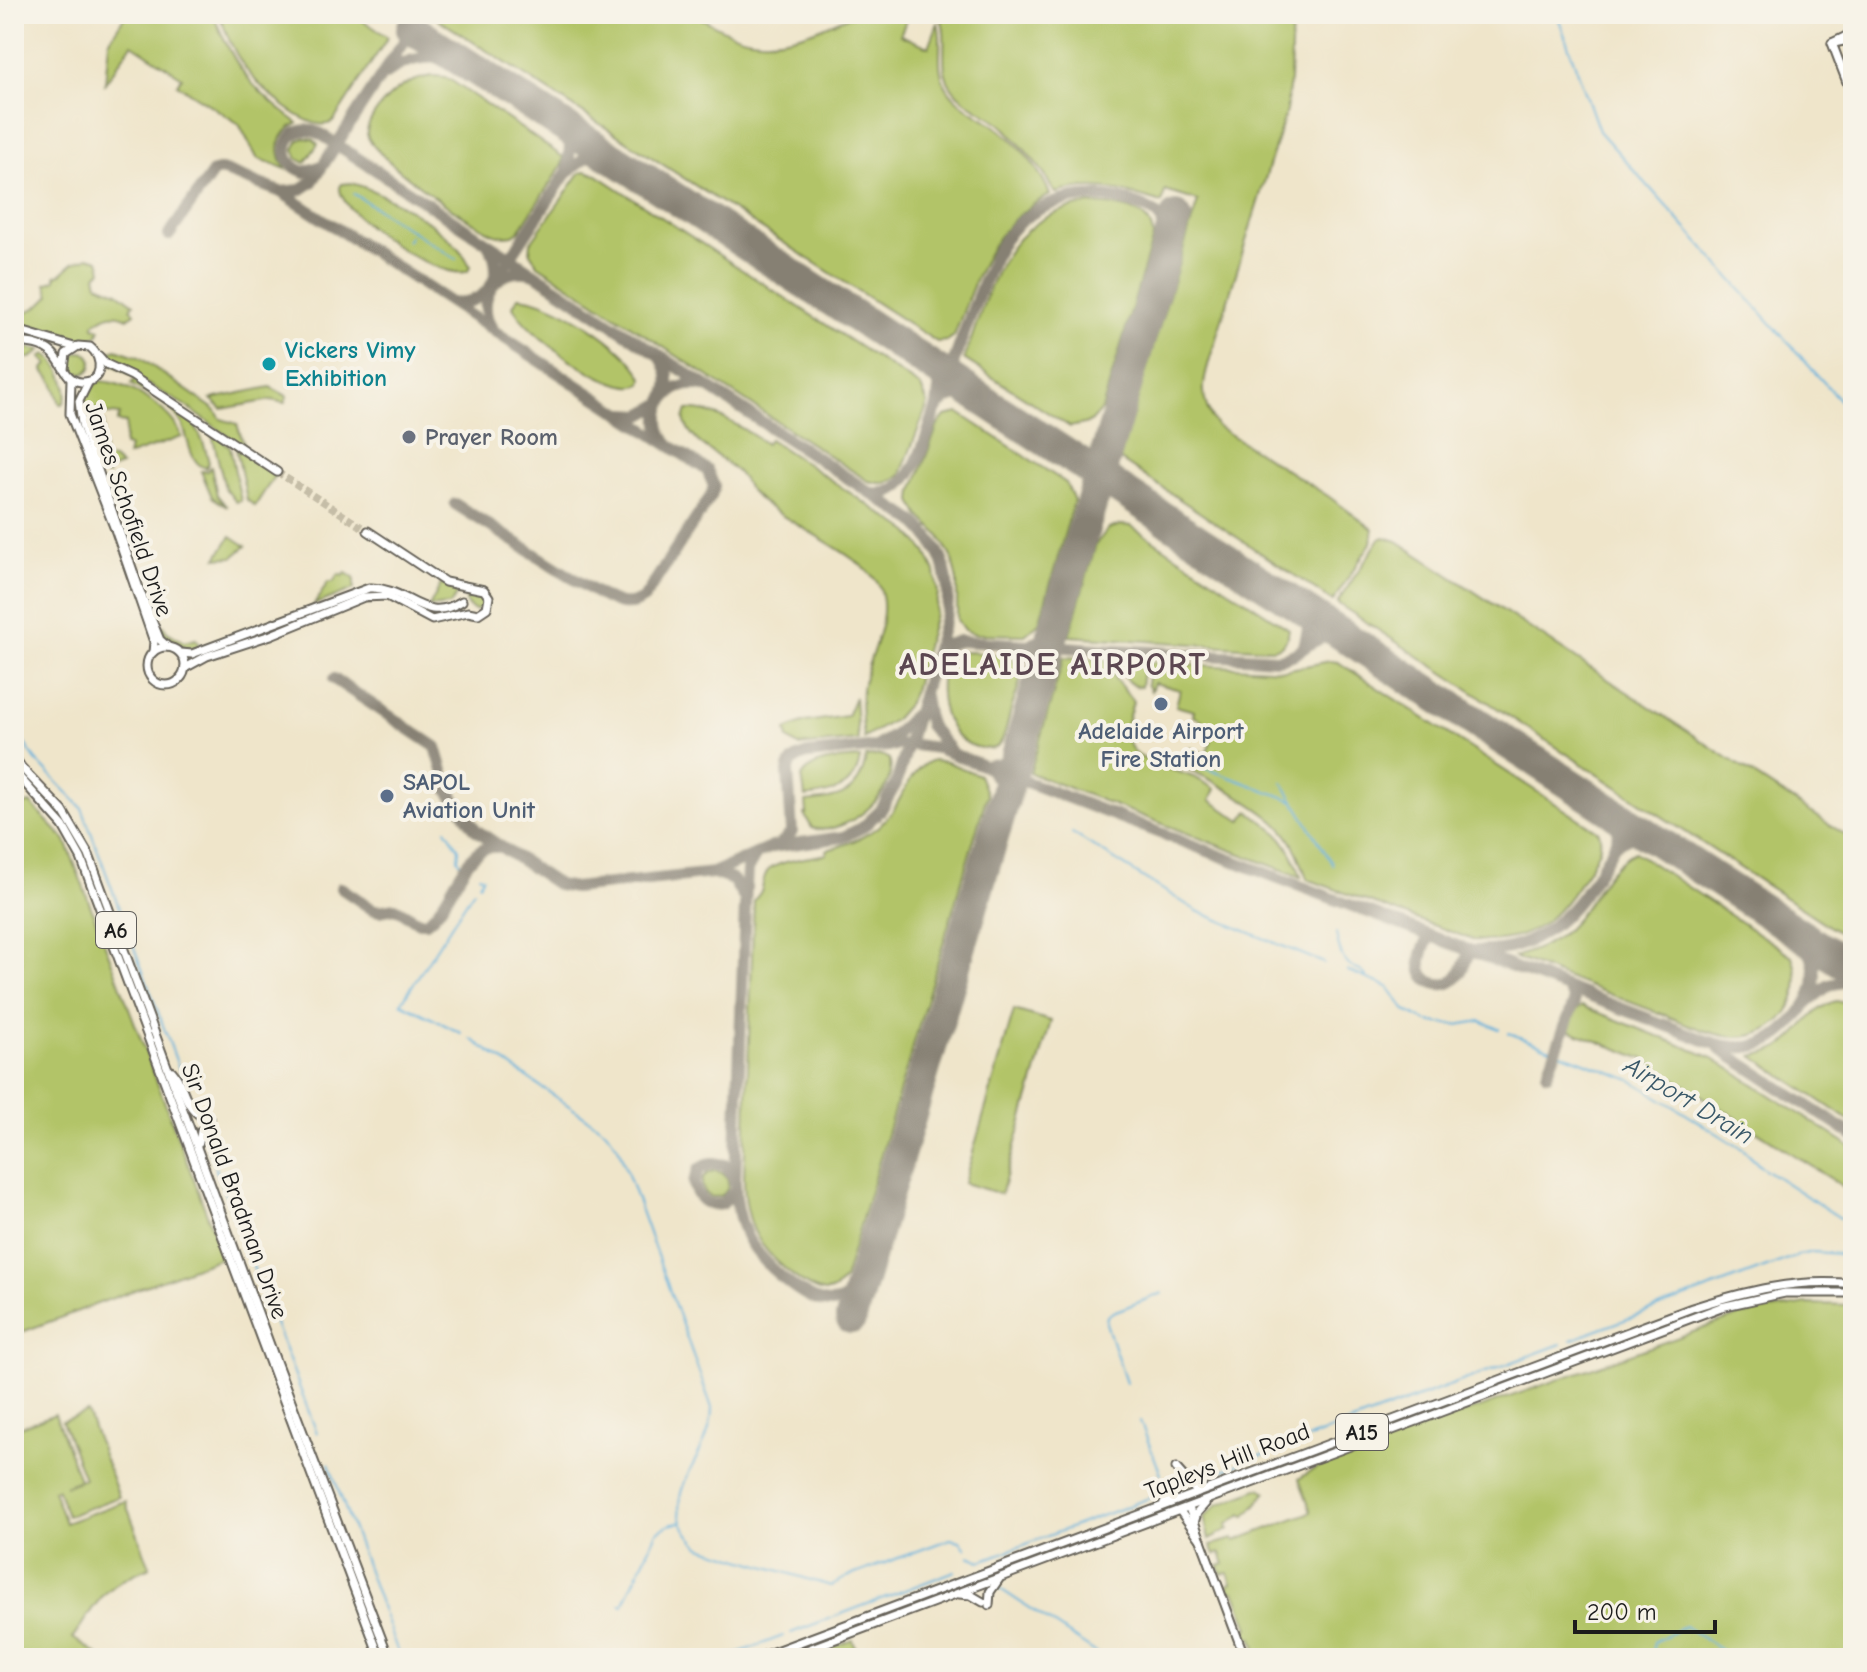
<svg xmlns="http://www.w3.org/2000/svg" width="1867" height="1672" font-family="'Comic Neue',sans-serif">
	<rect width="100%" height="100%" fill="#f7f3e8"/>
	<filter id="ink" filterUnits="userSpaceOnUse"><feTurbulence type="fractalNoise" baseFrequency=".0125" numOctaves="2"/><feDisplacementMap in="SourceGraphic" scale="16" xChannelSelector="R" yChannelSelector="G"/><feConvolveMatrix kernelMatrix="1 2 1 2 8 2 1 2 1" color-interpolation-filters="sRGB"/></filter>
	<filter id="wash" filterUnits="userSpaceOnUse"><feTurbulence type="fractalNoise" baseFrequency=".006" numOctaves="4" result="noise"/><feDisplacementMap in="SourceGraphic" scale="32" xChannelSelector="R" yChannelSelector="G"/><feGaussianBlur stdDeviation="1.8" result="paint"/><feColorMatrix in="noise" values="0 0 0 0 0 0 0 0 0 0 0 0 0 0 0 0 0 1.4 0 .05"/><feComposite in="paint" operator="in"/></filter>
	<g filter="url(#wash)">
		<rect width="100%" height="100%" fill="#efe5ca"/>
		<!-- green -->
		<g fill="#b2c467" stroke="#677042" stroke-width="2">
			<path d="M126,14H213C235,68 251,89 298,123C278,133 274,151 286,169L257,158L239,124L177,84L182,77L132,44L105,83L109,41Z"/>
			<path d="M219,14H361L359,18L388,37L333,122C310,136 256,85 243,65C232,49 226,32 219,14Z"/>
			<path d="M430,14H695C740,43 768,48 818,29C831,24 846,16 859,14C875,11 893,14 909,14L900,35L929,47L938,23C944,43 935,65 945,84C957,108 983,115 1002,131C1020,146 1043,173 1050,195C989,224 977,278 954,336L947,341L937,342Z"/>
			<path d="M939,14H1292L1290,81L1286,111L1215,342C1205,376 1195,395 1217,426L1328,496L1373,529L1371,543L1333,601L1119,459L1198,201L1165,191L1162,203C1122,191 1098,182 1056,193C1049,187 1048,179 1043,172C1032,158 1018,142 1006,129C989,111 960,106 948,81C939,60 950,35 939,14Z"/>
			<path d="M433,76L445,77L452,81L563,157L562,165L519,231L513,235C507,236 501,236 495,234C473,226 367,154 367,133C367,122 378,108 385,101C399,86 413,79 433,76Z"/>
			<path d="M304,138L313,139L318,144L305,163L298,159L294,149L299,140Z"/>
			<path d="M586,171L597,175L921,387L928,404L901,474C890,484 882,485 868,481L538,265L530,253L531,242L580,173Z"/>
			<path d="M351,183C386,192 455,232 470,266L468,271C442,283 338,216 340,187L342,184Z"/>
			<path d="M1089,204C1113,205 1152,206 1153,237L1102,409L1089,423L1070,427L964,359C991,288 1001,216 1089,204Z"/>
			<path d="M89,257L99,260L102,270L96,275L98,284L118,292L134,304L131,308L135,313L128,318C114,311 105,315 94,324V327L100,329L97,336L68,342L14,327V313C31,313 39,307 50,295L46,284L56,280L55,276L61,274L73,263Z"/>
			<path d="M518,297C553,298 628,346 643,378L642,384C615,399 523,332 513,306Z"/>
			<path d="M14,346L41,350L31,358H14Z"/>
			<path d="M116,349L139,357L215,410L221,419L237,424L245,448L184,405L107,361L105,354Z"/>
			<circle cx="81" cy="363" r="11"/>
			<path d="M46,354C60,363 72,389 63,404H60L53,382L43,370L48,364L41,357Z"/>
			<path d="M134,380C174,407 198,411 209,463L206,468C189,464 189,438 182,424C173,405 148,395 131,384Z"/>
			<path d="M100,381C130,383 171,409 182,437L127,456L129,447L124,446L126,423L117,422L120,415L102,413L99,409H93L89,419H85C82,403 85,389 100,381Z"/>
			<path d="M270,387L287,396L285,403L271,400L222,409L211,399Z"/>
			<path d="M687,410C714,408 744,429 766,444L769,439L909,532L926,552L935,572L938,593L935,614L914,691L907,705L894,720L864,738C862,722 860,705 862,689C867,656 892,622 880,588C868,556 779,521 753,494C746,487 743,477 735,470C718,454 690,443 684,419Z"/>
			<path d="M959,413L1066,483L1074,501L1039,623L1025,635L975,634L964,630L957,620V581L952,559L939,535L919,515L912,501L913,491L938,425L945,416Z"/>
			<path d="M99,417V422H104L103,438H96L104,445L103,458L113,459L121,466L107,471L108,476L103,474L88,431L93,426L95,419Z"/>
			<path d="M211,430L230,447L241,501L236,502L225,488Z"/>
			<path d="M236,448L275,475L255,506L247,500Z"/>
			<path d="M211,467L217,495L227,507L212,497L201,471H207Z"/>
			<path d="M1121,525L1131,526L1289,629C1287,641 1284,648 1271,649L1069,636L1096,544L1108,529Z"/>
			<path d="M231,536L246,546L233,557L217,558Z"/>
			<path d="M1384,537L1397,541L1853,840V942L1337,603L1379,540Z"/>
			<path d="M346,573L354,578V589L314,605L328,582H333L339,574L343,576Z"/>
			<path d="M441,584L459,591L450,605L429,607Z"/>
			<circle cx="476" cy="600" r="10"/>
			<path d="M164,626L166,631L184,642L196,639L200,647C184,650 166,643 160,628Z"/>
			<path d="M970,652L1010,656L1020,668C1023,681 1015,696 1011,710C1008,720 1006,737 999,745C994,750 988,749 982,748C941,743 934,688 946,657L958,652Z"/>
			<path d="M1064,657L1106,660L1116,680L1133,701C1131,712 1125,722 1126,733C1129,764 1170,767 1193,777C1201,780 1208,785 1215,789L1210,800L1241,821L1249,811C1279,832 1290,842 1301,877L1030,773Z"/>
			<path d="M1120,660L1141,662L1143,671L1141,687C1129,687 1118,673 1120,660Z"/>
			<path d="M1330,661L1338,662L1599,832C1604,848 1595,858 1587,871C1558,917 1532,946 1473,940L1307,879C1301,861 1295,843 1282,829C1265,809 1211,779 1186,768L1184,762L1190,748L1206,754L1212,738L1198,732L1202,720L1193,716L1194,711L1176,706L1180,690L1154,683L1151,691L1147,684L1150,662L1285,670Z"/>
			<path d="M855,697L858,740L798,746L788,739L786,730L805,722L847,716Z"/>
			<path d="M882,755L889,759C901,793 843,838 812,828L804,814L807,813L806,802C839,799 860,795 866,757Z"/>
			<path d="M860,758C856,789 832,794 805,797L802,777C812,758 841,760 860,758Z"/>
			<path d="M933,760L947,762L979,775L987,795L844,1280C839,1286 833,1293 824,1292C803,1289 767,1255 757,1237C747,1218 744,1198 744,1177L754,900C768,886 759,884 767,872C773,861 814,857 827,854V850C852,843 875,834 891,813C904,796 911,767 933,760Z"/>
			<path d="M30,803L66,841L223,1257L14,1335V809Z"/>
			<path d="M1635,852L1792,956C1799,976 1799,996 1786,1014C1775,1028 1757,1037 1738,1037C1714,1037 1685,1023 1662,1014C1613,996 1563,976 1514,957C1536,950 1558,941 1573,923C1593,901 1607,864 1635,852Z"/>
			<path d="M1836,1001L1853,1005V1123L1753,1056C1765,1053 1777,1050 1788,1041C1804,1029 1815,1006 1836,1001Z"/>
			<path d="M1582,1006L1713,1058L1853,1148V1193L1644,1059L1568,1030L1574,1012Z"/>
			<path d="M1014,1010L1051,1021L1001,1194L964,1183Z"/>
			<circle cx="715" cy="1184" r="13"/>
			<path d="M1807,1304L1853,1305V1658L1256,1657L1252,1649L1256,1647L1252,1637L1249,1638L1246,1630L1249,1628L1235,1591L1231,1592L1227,1585L1232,1583L1228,1573L1222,1574L1219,1566L1225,1564L1221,1553L1215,1555L1211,1545L1234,1539L1235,1541L1311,1512L1299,1479L1325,1462L1741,1315Z"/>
			<path d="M87,1412L119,1497L67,1516L57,1489L53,1490L65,1523L125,1501L150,1567C104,1585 99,1599 73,1638L102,1658H14V1429L55,1414L79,1480L65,1486L84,1479L62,1421Z"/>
			<path d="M1260,1488L1267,1492L1245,1517L1242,1514L1227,1525L1229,1529L1209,1539L1204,1517L1217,1505Z"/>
			<path d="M853,1640L859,1658H806Z"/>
		</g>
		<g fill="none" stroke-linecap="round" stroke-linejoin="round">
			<!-- stream -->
			<g stroke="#61b0db" stroke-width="2">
				<path d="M1557,14L1599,131L1853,415"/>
				<path d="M354,194L456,259"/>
				<path d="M407,241L410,236"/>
				<path d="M14,728L35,759L82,808L190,1098L199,1107"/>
				<path d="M1189,762L1294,801"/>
				<path d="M1283,783L1333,865"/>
				<path d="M446,829L459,849L458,859L460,862"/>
				<path d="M1072,833L1197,911L1324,963"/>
				<path d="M479,884L483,877L479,875"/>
				<path d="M1336,933C1338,944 1340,958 1350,966C1357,971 1362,969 1367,978"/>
				<path d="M1348,971L1388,987L1406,1011L1428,1022L1457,1025L1481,1021L1499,1029"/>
				<path d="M461,1033L401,1003L474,890"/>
				<path d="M1509,1033L1631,1080L1744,1150L1760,1166L1840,1218"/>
				<path d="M471,1039L606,1131L618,1147L712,1408C712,1462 646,1498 701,1547L831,1586L847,1577L950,1539L960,1541L966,1549"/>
				<path d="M209,1134L208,1149L317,1433"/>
				<path d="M1849,1223L1853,1225"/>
				<path d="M1571,1340L1799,1255L1813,1252L1853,1255"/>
				<path d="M1126,1383L1106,1323L1107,1316L1113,1312L1163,1293"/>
				<path d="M1140,1421L1161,1474"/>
				<path d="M329,1464L400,1658"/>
				<path d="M1194,1481L1561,1344"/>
				<path d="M969,1556L981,1561L1168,1491"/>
				<path d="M999,1588L1104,1658"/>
				<path d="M620,1604L623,1605L657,1532L669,1525L681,1522"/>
				<path d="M791,1633L955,1571"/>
				<path d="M725,1658L783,1636"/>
				<path d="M1651,1658L1654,1642L1685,1626L1733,1658"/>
			</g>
			<!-- taxiway -->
			<g stroke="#868073" stroke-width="12">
				<path d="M386,74C410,54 440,54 468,65"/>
				<path d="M561,125L570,145L568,169"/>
				<path d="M322,166L305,172C272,162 287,119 319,133L915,522C942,547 951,574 947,611L903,761L896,784L881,810L863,827L843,837L772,847L713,873L574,888L558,885L476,830L449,791L436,747L334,679"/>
				<path d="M281,192L300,190L312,182L412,29"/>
				<path d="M169,235L213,172L222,170L281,192L707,470L714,486L711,496L644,598C627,610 614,603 598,594L455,504"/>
				<path d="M492,285L567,172L587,157H611"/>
				<path d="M451,302C485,307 508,276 489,246"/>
				<path d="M492,328C474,299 497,265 531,273"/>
				<path d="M926,362L940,381L937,406"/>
				<path d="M948,377C964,335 978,290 998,250C1022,204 1078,188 1126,201C1151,208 1167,215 1168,244"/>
				<path d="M625,414L642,415L661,404C671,388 671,374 661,358"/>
				<path d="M666,442C647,413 668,378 703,386"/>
				<path d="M874,493C913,499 925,438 936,409C948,394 962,391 980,399"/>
				<path d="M1303,609L1308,629L1304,646"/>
				<path d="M1032,643L1043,639L1054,625"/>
				<path d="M1017,645L1034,659L1039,677"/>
				<path d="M935,656L946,645L959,641L1277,659C1308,656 1310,628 1349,639"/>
				<path d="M924,696L929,725L950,750"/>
				<path d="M880,744L895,735L914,715"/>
				<path d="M987,766L1002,763L1017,749"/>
				<path d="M990,770L999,781L1003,799"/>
				<path d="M780,845L792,832L788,772C790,761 797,757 808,754L908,744L937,748L1707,1041C1749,1055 1777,1046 1803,1009C1812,996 1818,979 1813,962C1811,952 1805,943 1800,934"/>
				<path d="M1614,845L1632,836L1653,838"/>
				<path d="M756,854L747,870L745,905L735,1181C735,1199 739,1219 746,1235C757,1259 804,1303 831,1303C847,1302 856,1291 863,1277"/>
				<path d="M713,873L733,880L744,898"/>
				<path d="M341,888L372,909L379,911L395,908L419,922H426C451,907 465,841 496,847"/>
				<path d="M1429,936C1426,945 1419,956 1421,967C1423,983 1443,990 1455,979C1463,972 1466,959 1470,950"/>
				<path d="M1477,951C1547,955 1587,896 1617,841L1618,828L1611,811"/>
				<path d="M1810,1000L1829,985L1853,980"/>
				<path d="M1720,1049L1853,1135"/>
				<path d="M1547,1074L1574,1003L1573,996L1568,989"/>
				<path d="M735,1191L722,1204C706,1207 695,1198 694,1182L699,1169L712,1163L725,1165L735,1178"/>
			</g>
			<!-- runway -->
			<g stroke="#868073" stroke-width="32">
				<path d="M412,29L638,174L1853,969"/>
				<path d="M851,1318L1176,217"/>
			</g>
		</g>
	</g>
	<g filter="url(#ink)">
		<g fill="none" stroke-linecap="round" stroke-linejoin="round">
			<!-- secondary-tunnel -->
			<path stroke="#c5bda7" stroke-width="7" stroke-dasharray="7 3.5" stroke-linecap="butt" d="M277,472L368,531"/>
			<defs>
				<g id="secondary">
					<path d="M1832,43L1853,98"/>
					<path d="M1832,43L1853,33"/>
					<path d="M1834,43L1853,39"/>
					<path d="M14,329L74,347"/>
					<path d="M14,342C27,343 40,343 51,352C62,360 65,381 81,382C103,384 104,358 90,347L78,346L66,354L64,369"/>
					<path d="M99,356L106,364L132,376L277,472"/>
					<path d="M71,379L70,414L116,532L154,642L153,652"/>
					<path d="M89,381L79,401L82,424L140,591L160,640L168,647"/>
					<circle cx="166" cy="666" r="19"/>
					<path d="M181,653L192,654L369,588C408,586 422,626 462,601"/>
					<path d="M185,668L207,656L271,635L364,597L387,596L432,620L468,612L478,614L487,608L489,597L484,590L445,582L368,531"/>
					<path d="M1189,1508L1245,1658"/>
				</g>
				<g id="primary">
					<path d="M14,756L21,767L63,811L89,855L274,1356L389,1658"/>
					<path d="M14,771L63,826L81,858L380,1658"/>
					<path d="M172,1071C185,1085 183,1105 201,1116"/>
					<path d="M199,1143L201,1131L210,1120"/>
					<path d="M1176,1468L1198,1493"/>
					<path d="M1164,1503L1179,1487"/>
					<path d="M1180,1511L1201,1540"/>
					<path d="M1194,1523L1197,1513L1205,1504"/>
					<path d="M959,1594L971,1595L983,1602"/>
					<path d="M989,1605L990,1592L999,1579"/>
					<path d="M757,1658L1692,1308C1745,1291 1796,1278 1853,1284"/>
					<path d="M785,1658L1721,1307L1785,1293H1853"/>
				</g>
			</defs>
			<!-- secondary casing -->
			<use href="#secondary" stroke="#666259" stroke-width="11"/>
			<!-- primary casing -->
			<use href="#primary" stroke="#666259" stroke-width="11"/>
			<!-- secondary -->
			<use href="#secondary" stroke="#fff" stroke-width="7"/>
			<!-- primary -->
			<use href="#primary" stroke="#fff" stroke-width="7"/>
		</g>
	</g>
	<!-- markers -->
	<circle fill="#0f9aa8" stroke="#f7f3e8" stroke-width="3" cx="269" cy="364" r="8"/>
	<circle fill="#6b7280" stroke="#f7f3e8" stroke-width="3" cx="409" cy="437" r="8"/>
	<g fill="#5c6f8a" stroke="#f7f3e8" stroke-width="3">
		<circle cx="1161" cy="704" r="8"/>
		<circle cx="387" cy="796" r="8"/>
	</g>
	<g text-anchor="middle" stroke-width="8" stroke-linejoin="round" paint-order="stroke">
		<!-- shield labels -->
		<g fill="#f7f3e8" stroke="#5e5c59" stroke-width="2">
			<rect x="96" y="912" width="40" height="36" rx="6"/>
			<rect x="1336" y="1414" width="52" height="36" rx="6"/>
		</g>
		<g font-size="22" font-weight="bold" fill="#1c1c1c">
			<text x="116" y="938">A6</text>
			<text x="1362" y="1440">A15</text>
		</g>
		<!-- culture labels -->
		<g font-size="24" font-weight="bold" fill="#0d838f" stroke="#f7f3e8" text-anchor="start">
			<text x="285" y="358">Vickers Vimy<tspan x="285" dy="28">Exhibition</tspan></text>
		</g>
		<!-- worship labels -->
		<g font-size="24" font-weight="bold" fill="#5b616d" stroke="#f7f3e8" text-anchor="start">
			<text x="425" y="445">Prayer Room</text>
		</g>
		<!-- street labels -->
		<g font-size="24" fill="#1c1c1c" stroke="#f7f3e8">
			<text transform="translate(129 509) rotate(71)" y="8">James Schofield Drive</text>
			<text transform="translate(235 1191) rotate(70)" y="8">Sir Donald Bradman Drive</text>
			<text transform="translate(1227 1461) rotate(-21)" y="8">Tapleys Hill Road</text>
		</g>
		<!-- service labels -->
		<g font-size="24" font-weight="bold" fill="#4e5e75" stroke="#f7f3e8">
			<text x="1161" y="739">Adelaide Airport<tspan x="1161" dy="28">Fire Station</tspan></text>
			<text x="403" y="790" text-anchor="start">SAPOL<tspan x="403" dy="28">Aviation Unit</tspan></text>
		</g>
		<!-- water labels -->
		<g font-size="26" font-style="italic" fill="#385768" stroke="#f7f3e8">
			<text transform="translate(1689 1100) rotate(31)" y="9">Airport Drain</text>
		</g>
		<!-- district labels -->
		<g font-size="32" font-weight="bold" letter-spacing="2" fill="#5c4751" stroke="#f7f3e8">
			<text x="1053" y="675">ADELAIDE AIRPORT</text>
		</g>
	</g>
	<!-- margin -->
	<rect width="1867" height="1672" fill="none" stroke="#f7f3e8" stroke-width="48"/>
	<!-- scale -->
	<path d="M1575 1620v12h140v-12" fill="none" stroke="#1c1c1c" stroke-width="4"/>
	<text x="1587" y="1620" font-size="24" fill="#1c1c1c" stroke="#f7f3e8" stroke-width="6" paint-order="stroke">200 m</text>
</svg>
